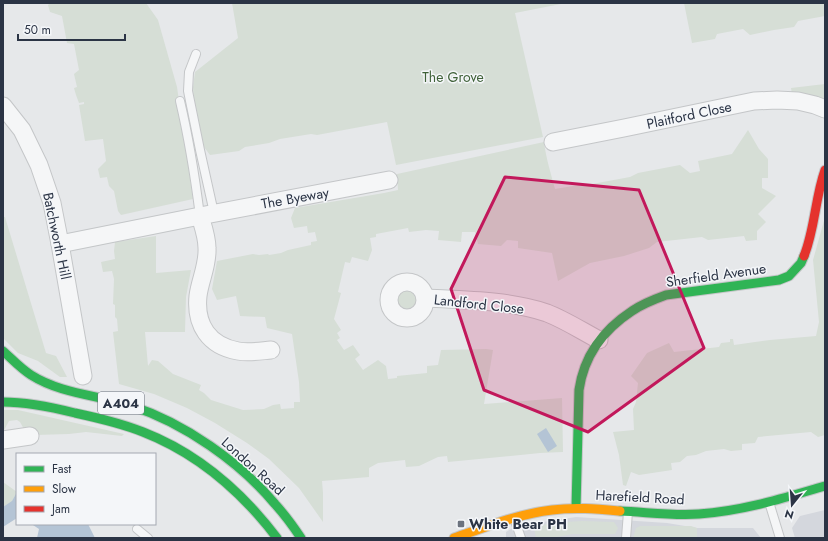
<svg xmlns="http://www.w3.org/2000/svg" width="828" height="541" font-family="Jost,sans-serif">
	<rect width="100%" height="100%" fill="#e6e8ea"/>
	<!-- built -->
	<g fill="#d4d7dd">
		<path d="M825,510V538H795L792,528L800,516Z"/>
		<path d="M576,517L667,523L697,528H753L761,538H506V532L516,526Z"/>
	</g>
	<!-- green -->
	<g fill="#d6ded6">
		<path d="M50,3H146L158,20L177,87L193,199L121,215L118,211L114,191L109,186L107,177L100,178L98,169L106,161L103,139L85,141L79,105L84,104V102L79,103L76,95L74,88L77,87L74,74L79,70L74,44L67,43L62,16L50,12L48,5Z"/>
		<path d="M232,3H566L515,13L543,137L396,165L387,122L317,135L311,134L280,139L269,143L245,147L239,151L210,155L204,147L194,110L193,87L195,72L238,38Z"/>
		<path d="M684,3H825V16L798,21L794,27L774,30L750,35L743,29L717,34L715,39L692,43Z"/>
		<path d="M825,84V104L792,95L791,88Z"/>
		<path d="M748,130L759,149L768,159V178H762V188L776,196L758,214L766,222L757,231V240L746,241L744,236L708,240L702,237L657,242L649,248L624,256L590,263L558,281L552,253L518,248V241L507,240L501,246L478,244L475,232H462L461,242L438,240L439,231L426,230L409,232L408,228L376,234V237L370,238L372,250L368,261L352,257L350,263L345,262L338,292L341,293L334,319L341,330L337,333L340,338L337,340L344,350L353,345L360,355L355,359L363,370L378,360L386,366L388,379L397,378V376L427,373V366L438,365L441,350L486,349L493,350L484,404L562,398L563,452L540,453L448,462L447,456L438,457L419,466L406,467L405,460L378,463L369,468V477L322,481L323,493V522L299,488L269,459L247,443L215,423L187,408L154,394L119,384L113,332L118,331L117,319L115,317V305L113,304L114,279L112,271L103,272L101,262L115,259L114,251L115,242L156,236V273L191,270L186,297L185,332H145L148,366L152,360L158,361L173,374L201,385L199,390L204,393L211,400L243,410L264,409L273,405L280,404L281,409L294,408V402H300L299,382L292,334L267,328L265,317L240,316L236,296L217,300L212,289L217,261L253,254L259,255L268,254L269,255L281,253L288,250L311,245V242L317,241L315,232L308,233L307,226L294,228L291,218L295,208L384,193L398,190L397,174L544,142C546,158 551,174 555,189L573,186L592,184L630,177L638,173L680,165L690,173L700,171L698,161L732,154Z"/>
		<path d="M3,217H5L46,353L56,356L67,377H60L38,361L18,353L3,338Z"/>
		<path d="M825,217V435L818,437L811,432L758,437L755,443L742,444V450L731,451L724,449L706,451L696,455L687,456L680,462L671,463L672,470L639,475L631,472L626,486L623,485L619,455L613,432L634,430L633,409L636,402L638,383L631,376L647,353L669,343L674,352L719,347L721,343L730,342V339H733L734,345L770,340L816,336L819,322L813,260Z"/>
		<circle cx="407" cy="300" r="14"/>
		<path d="M3,410H18L124,434L122,436L86,432L69,434L35,435L25,431L20,422L17,420L9,421L3,432Z"/>
		<path d="M3,482L17,492L12,502L3,507Z"/>
		<path d="M582,521L614,522L618,528L615,534H572L552,538H536L534,528L550,523Z"/>
		<path d="M640,526H691L697,528V538H633L636,528Z"/>
	</g>
	<!-- water -->
	<g fill="#b4c4d5">
		<path d="M546,428L557,446L548,452L537,434Z"/>
		<path d="M17,492V518L3,527V507L12,501Z"/>
		<path d="M33,524H88L95,538H37L39,529L33,525Z"/>
	</g>
	<g fill="none" stroke-linecap="round" stroke-linejoin="round">
		<defs>
			<g id="lane">
				<path d="M196,54L189,72L188,91L200,150L214,213"/>
				<path d="M180,101C189,139 195,177 200,216"/>
				<path d="M769,502L780,538"/>
				<path d="M514,518L521,538"/>
				<path d="M137,529L148,538"/>
				<path d="M626,538L628,512"/>
			</g>
			<g id="street">
				<path d="M3,106L22,130L39,165L52,203L60,244L83,376"/>
				<path d="M553,142L624,128L754,101L777,100L798,101L815,105L825,109"/>
				<path d="M200,216C203,226 207,237 207,248C208,265 200,280 198,296C195,325 209,346 238,351C249,353 260,351 271,350"/>
				<path d="M60,244L200,216L389,180"/>
				<circle cx="407" cy="300" r="18"/>
				<path d="M425,298C464,300 509,300 547,313C565,320 582,331 599,340"/>
				<path d="M3,440L30,436"/>
			</g>
			<g id="fast">
				<path d="M3,351C12,359 20,368 31,375C61,394 98,395 132,406C184,423 240,462 275,504C285,515 293,526 301,538"/>
				<path d="M3,402C28,402 51,407 75,413C98,418 121,423 143,432C197,453 242,492 277,538"/>
				<path d="M576,508L579,390C584,355 603,330 632,311C642,304 655,299 666,295L779,280L789,276L801,263L804,256"/>
				<path d="M620,511C646,512 673,516 699,514C743,511 784,498 825,486"/>
			</g>
			<path id="slow" d="M454,538C486,527 518,514 552,510C575,507 597,509 620,511"/>
			<path id="jam" d="M804,256C815,229 815,198 825,170"/>
		</defs>
		<!-- lane casing -->
		<use href="#lane" stroke="#c4c6c8" stroke-width="10"/>
		<!-- street casing -->
		<use href="#street" stroke="#c4c6c8" stroke-width="19"/>
		<!-- fast casing -->
		<use href="#fast" stroke="#c4c6c8" stroke-width="11"/>
		<!-- slow casing -->
		<use href="#slow" stroke="#c4c6c8" stroke-width="11"/>
		<!-- jam casing -->
		<use href="#jam" stroke="#c4c6c8" stroke-width="11"/>
		<!-- lane -->
		<use href="#lane" stroke="#f5f6f7" stroke-width="8"/>
		<!-- street -->
		<use href="#street" stroke="#f5f6f7" stroke-width="17"/>
		<!-- fast -->
		<use href="#fast" stroke="#30b455" stroke-width="9"/>
		<!-- slow -->
		<use href="#slow" stroke="#ff9f0a" stroke-width="9"/>
		<!-- jam -->
		<use href="#jam" stroke="#e5322d" stroke-width="9"/>
	</g>
	<!-- marked area -->
	<path fill="#c2185b" fill-opacity="0.2" stroke="#c2185b" stroke-width="3" stroke-linejoin="round" d="M505,177L639,190L704,348L588,432L484,390L451,289Z"/>
	<!-- markers -->
	<rect fill="#6c737f" stroke="#f4f6f9" stroke-width="1.5" x="457" y="520" width="8" height="8" rx="2"/>
	<g text-anchor="middle" stroke-width="3" stroke-linejoin="round" paint-order="stroke">
		<!-- shield labels -->
		<rect fill="#f4f6f9" stroke="#676e7b" stroke-width="1" x="98" y="392" width="46" height="22" rx="3"/>
		<g font-size="13" font-weight="bold" fill="#2b3445">
			<text x="121" y="408">A404</text>
		</g>
		<!-- park labels -->
		<g font-size="14" fill="#3f6138" stroke="#f4f6f9">
			<text x="453" y="82">The Grove</text>
		</g>
		<!-- street labels -->
		<g font-size="14" fill="#2b3445" stroke="#f4f6f9">
			<text transform="translate(689 115) rotate(-12)" y="5">Plaitford Close</text>
			<text transform="translate(295 198) rotate(-10)" y="5">The Byeway</text>
			<text transform="translate(57 236) rotate(78)" y="5">Batchworth Hill</text>
			<text transform="translate(716 275) rotate(-8)" y="5">Sherfield Avenue</text>
			<text transform="translate(479 304) rotate(6)" y="5">Landford Close</text>
			<text transform="translate(253 466) rotate(42)" y="5">London Road</text>
			<text transform="translate(640 497) rotate(3)" y="5">Harefield Road</text>
		</g>
		<!-- poi labels -->
		<g font-size="14" font-weight="bold" fill="#2b3445" stroke="#f4f6f9" text-anchor="start">
			<text x="469" y="529">White Bear PH</text>
		</g>
	</g>
	<!-- border -->
	<rect width="828" height="541" fill="none" stroke="#2b3445" stroke-width="8"/>
	<!-- legend -->
	<rect x="16" y="453" width="140" height="72" fill="#f4f6f9" stroke="#a4a8b1"/>
	<rect x="24" y="466" width="20" height="6" fill="#30b455" stroke="#a4a8b1"/>
	<text x="52" y="473" font-size="12" fill="#2b3445">Fast</text>
	<rect x="24" y="486" width="20" height="6" fill="#ff9f0a" stroke="#a4a8b1"/>
	<text x="52" y="493" font-size="12" fill="#2b3445">Slow</text>
	<rect x="24" y="506" width="20" height="6" fill="#e5322d" stroke="#a4a8b1"/>
	<text x="52" y="513" font-size="12" fill="#2b3445">Jam</text>
	<!-- north arrow -->
	<g transform="translate(792 505) rotate(197)" stroke="#f4f6f9" stroke-width="3" paint-order="stroke">
	<path d="M0-3L7 15L0 10L-7 15Z" fill="#2b3445"/>
	<text y="-6" font-size="11" font-weight="bold" text-anchor="middle" fill="#2b3445">N</text>
	</g>
	<!-- scale -->
	<path d="M18 34v6h107v-6" fill="none" stroke="#2b3445" stroke-width="2"/>
	<text x="24" y="34" font-size="12" fill="#2b3445" stroke="#f4f6f9" stroke-width="3" paint-order="stroke">50 m</text>
</svg>
